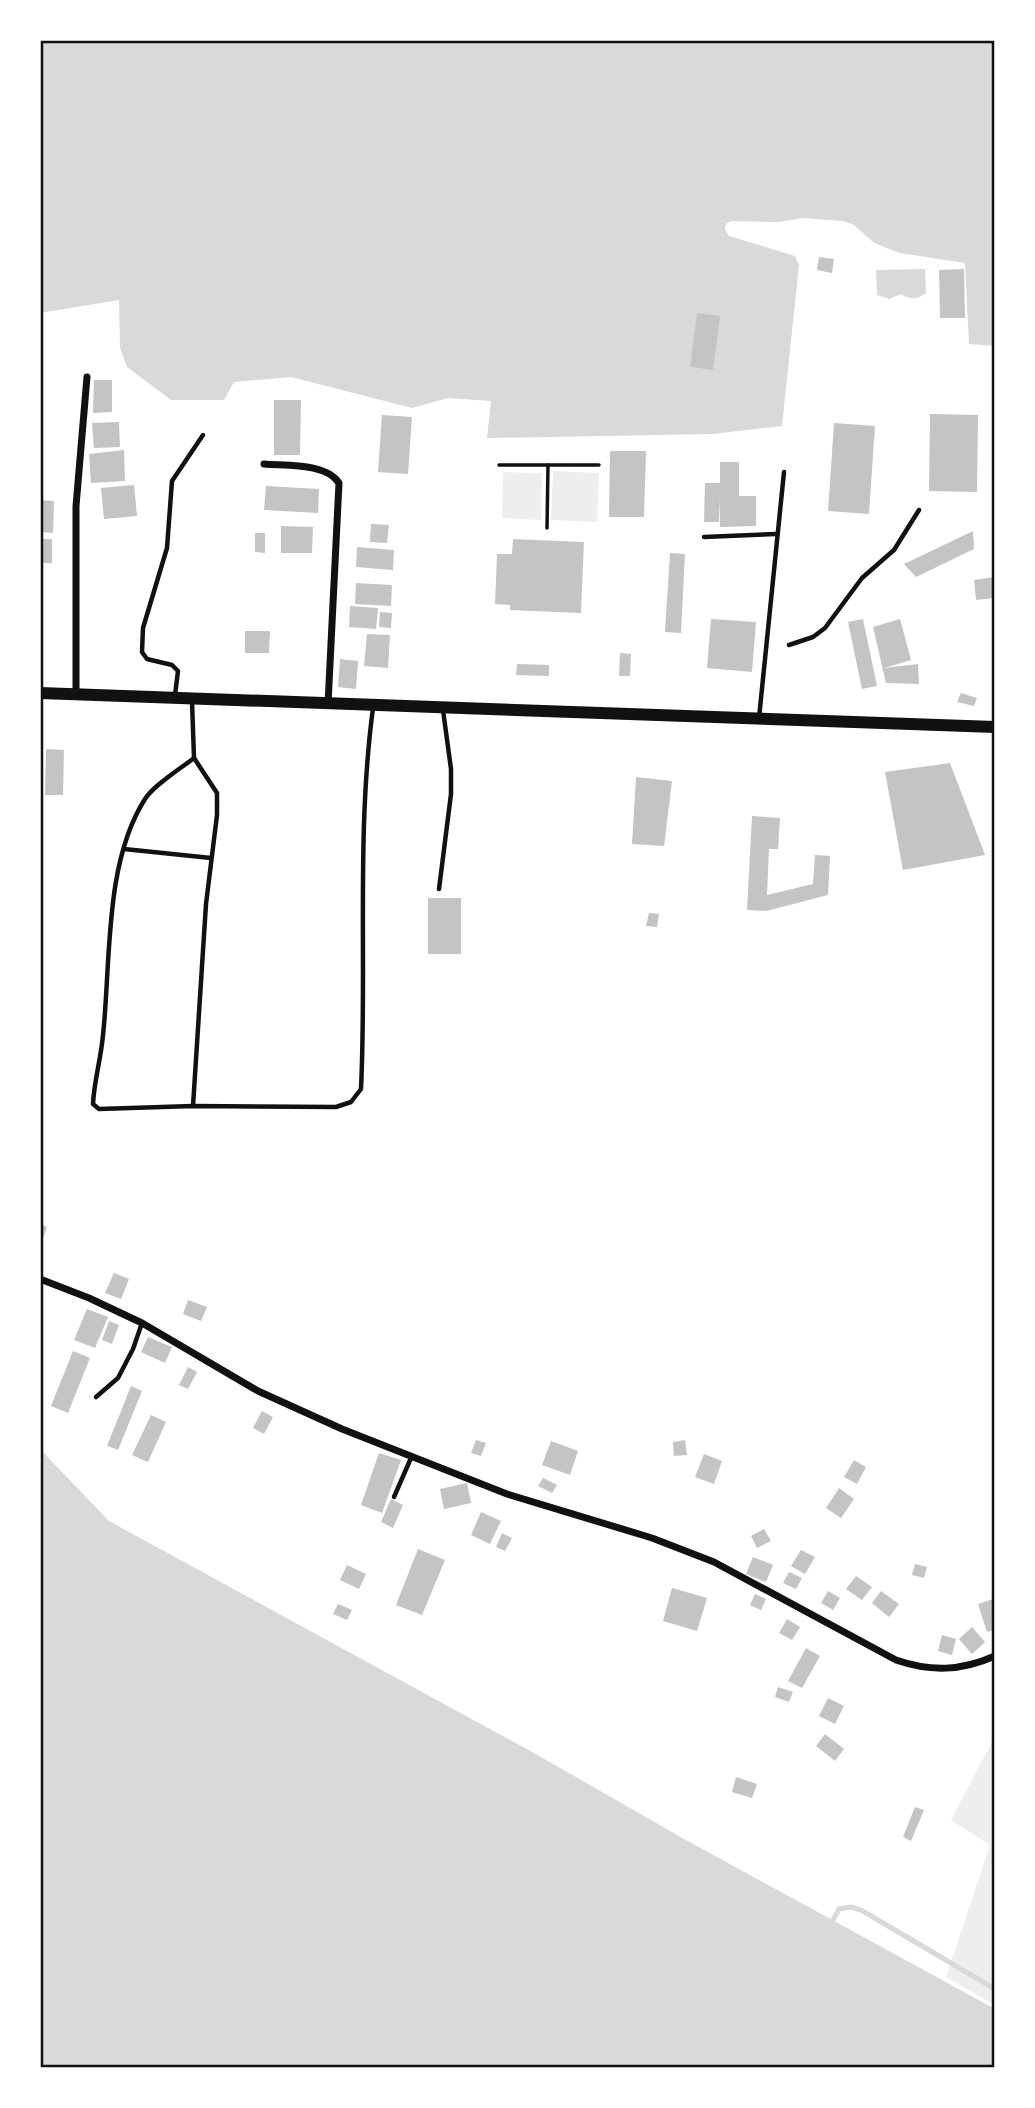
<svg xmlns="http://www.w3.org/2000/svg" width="1035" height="2108" font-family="Helvetica,sans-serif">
	<rect width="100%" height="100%" fill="#fff"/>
	<!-- green -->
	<g fill="#eee">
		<path d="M553,471L599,473L597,522L551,520Z"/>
		<path d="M503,472L542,473L541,520L502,518Z"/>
		<path d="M995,1736V2005L946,1977L990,1845L951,1820Z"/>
	</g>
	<!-- water -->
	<g fill="#d9d9d9">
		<path d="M40,40H995V346L969,344L965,263L900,253L884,247L873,242L854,225L843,221L803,218L779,222L731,221L726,224L725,230L729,236L795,256L799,265L782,426L713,434L487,438L491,401L448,398L412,408L291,377L234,382L224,400H171L127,367L120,348L119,300L40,313Z"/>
		<path d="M925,269L926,293C917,300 910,300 901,294L889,299L877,295L876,270Z"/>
		<path d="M40,1449L109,1521L534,1753L686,1840L995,2009V2068H40Z"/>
	</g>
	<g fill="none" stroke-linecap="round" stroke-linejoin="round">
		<!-- stream -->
		<path stroke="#d9d9d9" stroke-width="5" d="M833,1920L839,1909L851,1907L861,1910L995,1989"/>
	</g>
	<!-- building -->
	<g fill="#c4c4c4">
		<path d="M819,257L834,259L832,273L817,270Z"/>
		<path d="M964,269L965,318H940L939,270Z"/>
		<path d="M697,313L720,316L713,370L690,367Z"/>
		<path d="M94,380H112V412L93,413Z"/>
		<path d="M274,400H301L300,455H274Z"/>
		<path d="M930,414L978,415L977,492L929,491Z"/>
		<path d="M382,415L412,417L408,474L378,472Z"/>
		<path d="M119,422L120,447L94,448L92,423Z"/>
		<path d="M834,423L875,426L869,514L828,511Z"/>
		<path d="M124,450L125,481L91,483L89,454Z"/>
		<path d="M610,451H646L644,517H609Z"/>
		<path d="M720,462H739V496H756V526L720,527V499L719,522H704L705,483H720Z"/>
		<path d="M134,485L137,516L104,519L101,488Z"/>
		<path d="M266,486L319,489L318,513L264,510Z"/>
		<path d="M40,500L54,501L53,533L40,532Z"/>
		<path d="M371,524L389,525L387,543L370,542Z"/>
		<path d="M281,526L313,527L312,553H281Z"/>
		<path d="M973,531L974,549L916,577L904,564Z"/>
		<path d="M255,533H265V553L255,552Z"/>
		<rect x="40" y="539" width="12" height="24"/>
		<path d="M513,539L584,542L581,613L510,610V605L495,604L497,554H512Z"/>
		<path d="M357,547L394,550L393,570L356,567Z"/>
		<path d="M670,553L685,554L681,633L665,632Z"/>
		<path d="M995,577V598L976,600L974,580Z"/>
		<path d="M356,583L392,585L391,606L355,604Z"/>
		<path d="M350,606L378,608L376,629L349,627Z"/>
		<path d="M380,612L392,613L391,628L379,627Z"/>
		<path d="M711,619L756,622L752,672L707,668Z"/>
		<path d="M863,619L877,686L862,689L848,622Z"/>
		<path d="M900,619L911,660L884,668L918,664L919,684L886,683L873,627Z"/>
		<path d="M245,631H270L269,653H245Z"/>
		<path d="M367,634L390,635L388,668L364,666Z"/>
		<path d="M620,653L631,654L630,676H619Z"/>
		<path d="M340,659L358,661L356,689L338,687Z"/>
		<path d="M517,664L549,665V676L516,675Z"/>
		<path d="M961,693L977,698L974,706L957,702Z"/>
		<path d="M46,749L64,750L63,795H45Z"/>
		<path d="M950,763L985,855L903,870L885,772Z"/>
		<path d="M636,777L672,781L664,846L632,844Z"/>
		<path d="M752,816L780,818L778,849H769L767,895L813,884L815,855L830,856L828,895L766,911L747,910Z"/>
		<rect x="428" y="898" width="33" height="56"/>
		<path d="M649,913L659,914L657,927L646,926Z"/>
		<path d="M40,1224L47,1227L41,1244H40Z"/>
		<path d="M114,1273L129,1279L121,1299L105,1293Z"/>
		<path d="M188,1300L207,1307L201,1321L183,1314Z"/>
		<path d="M87,1309L108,1317L95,1348L74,1340Z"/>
		<path d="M109,1321L119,1325L112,1344L102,1340Z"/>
		<path d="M148,1337L172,1347L165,1363L141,1352Z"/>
		<path d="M73,1351L90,1358L68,1413L51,1406Z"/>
		<path d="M188,1367L197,1372L188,1389L179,1385Z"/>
		<path d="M131,1386L142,1391L118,1450L107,1446Z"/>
		<path d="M262,1411L273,1417L264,1434L253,1428Z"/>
		<path d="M151,1415L166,1422L148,1462L132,1455Z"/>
		<path d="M476,1440L486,1443L481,1456L471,1453Z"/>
		<path d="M685,1440L687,1455L674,1456L673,1442Z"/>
		<path d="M551,1441L578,1451L570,1475L542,1465Z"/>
		<path d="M379,1453L401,1460L382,1513L361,1505Z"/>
		<path d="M704,1454L722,1461L714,1484L695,1477Z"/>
		<path d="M854,1460L866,1467L857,1484L844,1477Z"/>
		<path d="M543,1478L557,1485L552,1493L538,1486Z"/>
		<path d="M467,1483L471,1503L444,1509L440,1489Z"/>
		<path d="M839,1488L854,1499L841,1518L826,1508Z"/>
		<path d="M391,1499L403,1505L393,1528L381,1522Z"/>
		<path d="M481,1512L501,1521L490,1544L471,1535Z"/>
		<path d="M764,1529L771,1541L757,1548L751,1536Z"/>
		<path d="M502,1533L512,1538L505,1551L496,1547Z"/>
		<path d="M418,1549L445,1560L422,1615L396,1605Z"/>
		<path d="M801,1550L815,1557L805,1574L791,1566Z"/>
		<path d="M753,1557L773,1565L766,1582L746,1574Z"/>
		<path d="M915,1564L927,1567L924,1578L912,1575Z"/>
		<path d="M347,1565L366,1574L359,1589L340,1580Z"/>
		<path d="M789,1572L802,1578L796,1589L783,1583Z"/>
		<path d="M856,1576L872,1587L862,1600L846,1589Z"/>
		<path d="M672,1588L707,1598L697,1631L663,1621Z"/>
		<path d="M828,1591L840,1598L833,1610L821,1603Z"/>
		<path d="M881,1591L899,1604L889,1617L872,1603Z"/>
		<path d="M755,1594L766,1599L761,1610L750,1605Z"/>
		<path d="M993,1599L995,1630L987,1632L978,1604Z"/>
		<path d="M338,1604L352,1610L347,1620L333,1614Z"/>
		<path d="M787,1619L800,1627L792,1640L779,1633Z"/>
		<path d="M972,1627L985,1642L972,1654L959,1639Z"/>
		<path d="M942,1635L956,1639L952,1655L938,1651Z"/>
		<path d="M806,1648L820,1656L802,1688L788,1681Z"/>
		<path d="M778,1687L793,1692L789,1702L775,1697Z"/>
		<path d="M828,1698L844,1706L835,1724L819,1716Z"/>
		<path d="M825,1734L844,1749L835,1761L816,1746Z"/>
		<path d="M736,1777L757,1784L752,1798L732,1792Z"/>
		<path d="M915,1807L924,1810L911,1841L903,1837Z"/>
	</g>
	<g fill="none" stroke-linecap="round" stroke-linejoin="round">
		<!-- path -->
		<g stroke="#111" stroke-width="3.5">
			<path d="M499,465H599"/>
			<path d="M547,528L548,465"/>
		</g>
		<!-- service -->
		<g stroke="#111" stroke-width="4.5">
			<path d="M704,537L776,534"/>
			<path d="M789,645L813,637L825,628L862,578L894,550L919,510"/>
			<path d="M175,695L178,671L172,665L147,659L142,652L143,628L167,548L172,481L203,435"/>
			<path d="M192,701L194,758L217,793V815L206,904L193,1106"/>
			<path d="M759,718L784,472"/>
			<path d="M194,758C180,769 154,785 145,799C104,863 111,962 103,1035C101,1059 94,1081 93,1104L99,1109L193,1106L336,1107L351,1102L361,1089C367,963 356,835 373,708"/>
			<path d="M124,849L211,858"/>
			<path d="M439,889L451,794V769L443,710"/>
			<path d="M96,1397L118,1378L133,1349L142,1323"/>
			<path d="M394,1497L411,1458"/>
		</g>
		<!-- minor -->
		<g stroke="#111" stroke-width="7">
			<path d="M264,464C287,466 326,463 339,483L328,704"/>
			<path d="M76,694V506L87,377"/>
			<path d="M40,1279L89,1298L142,1323L258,1391L342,1429L507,1494L652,1538L714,1562L896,1660C931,1672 961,1671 995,1656"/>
		</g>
		<!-- secondary -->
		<path stroke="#111" stroke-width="12" d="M40,693L995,727"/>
	</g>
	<!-- border -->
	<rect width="1035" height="2108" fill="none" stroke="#ffffff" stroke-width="84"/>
	<rect x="42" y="42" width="951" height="2024" fill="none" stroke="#111" stroke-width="2.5"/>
</svg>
